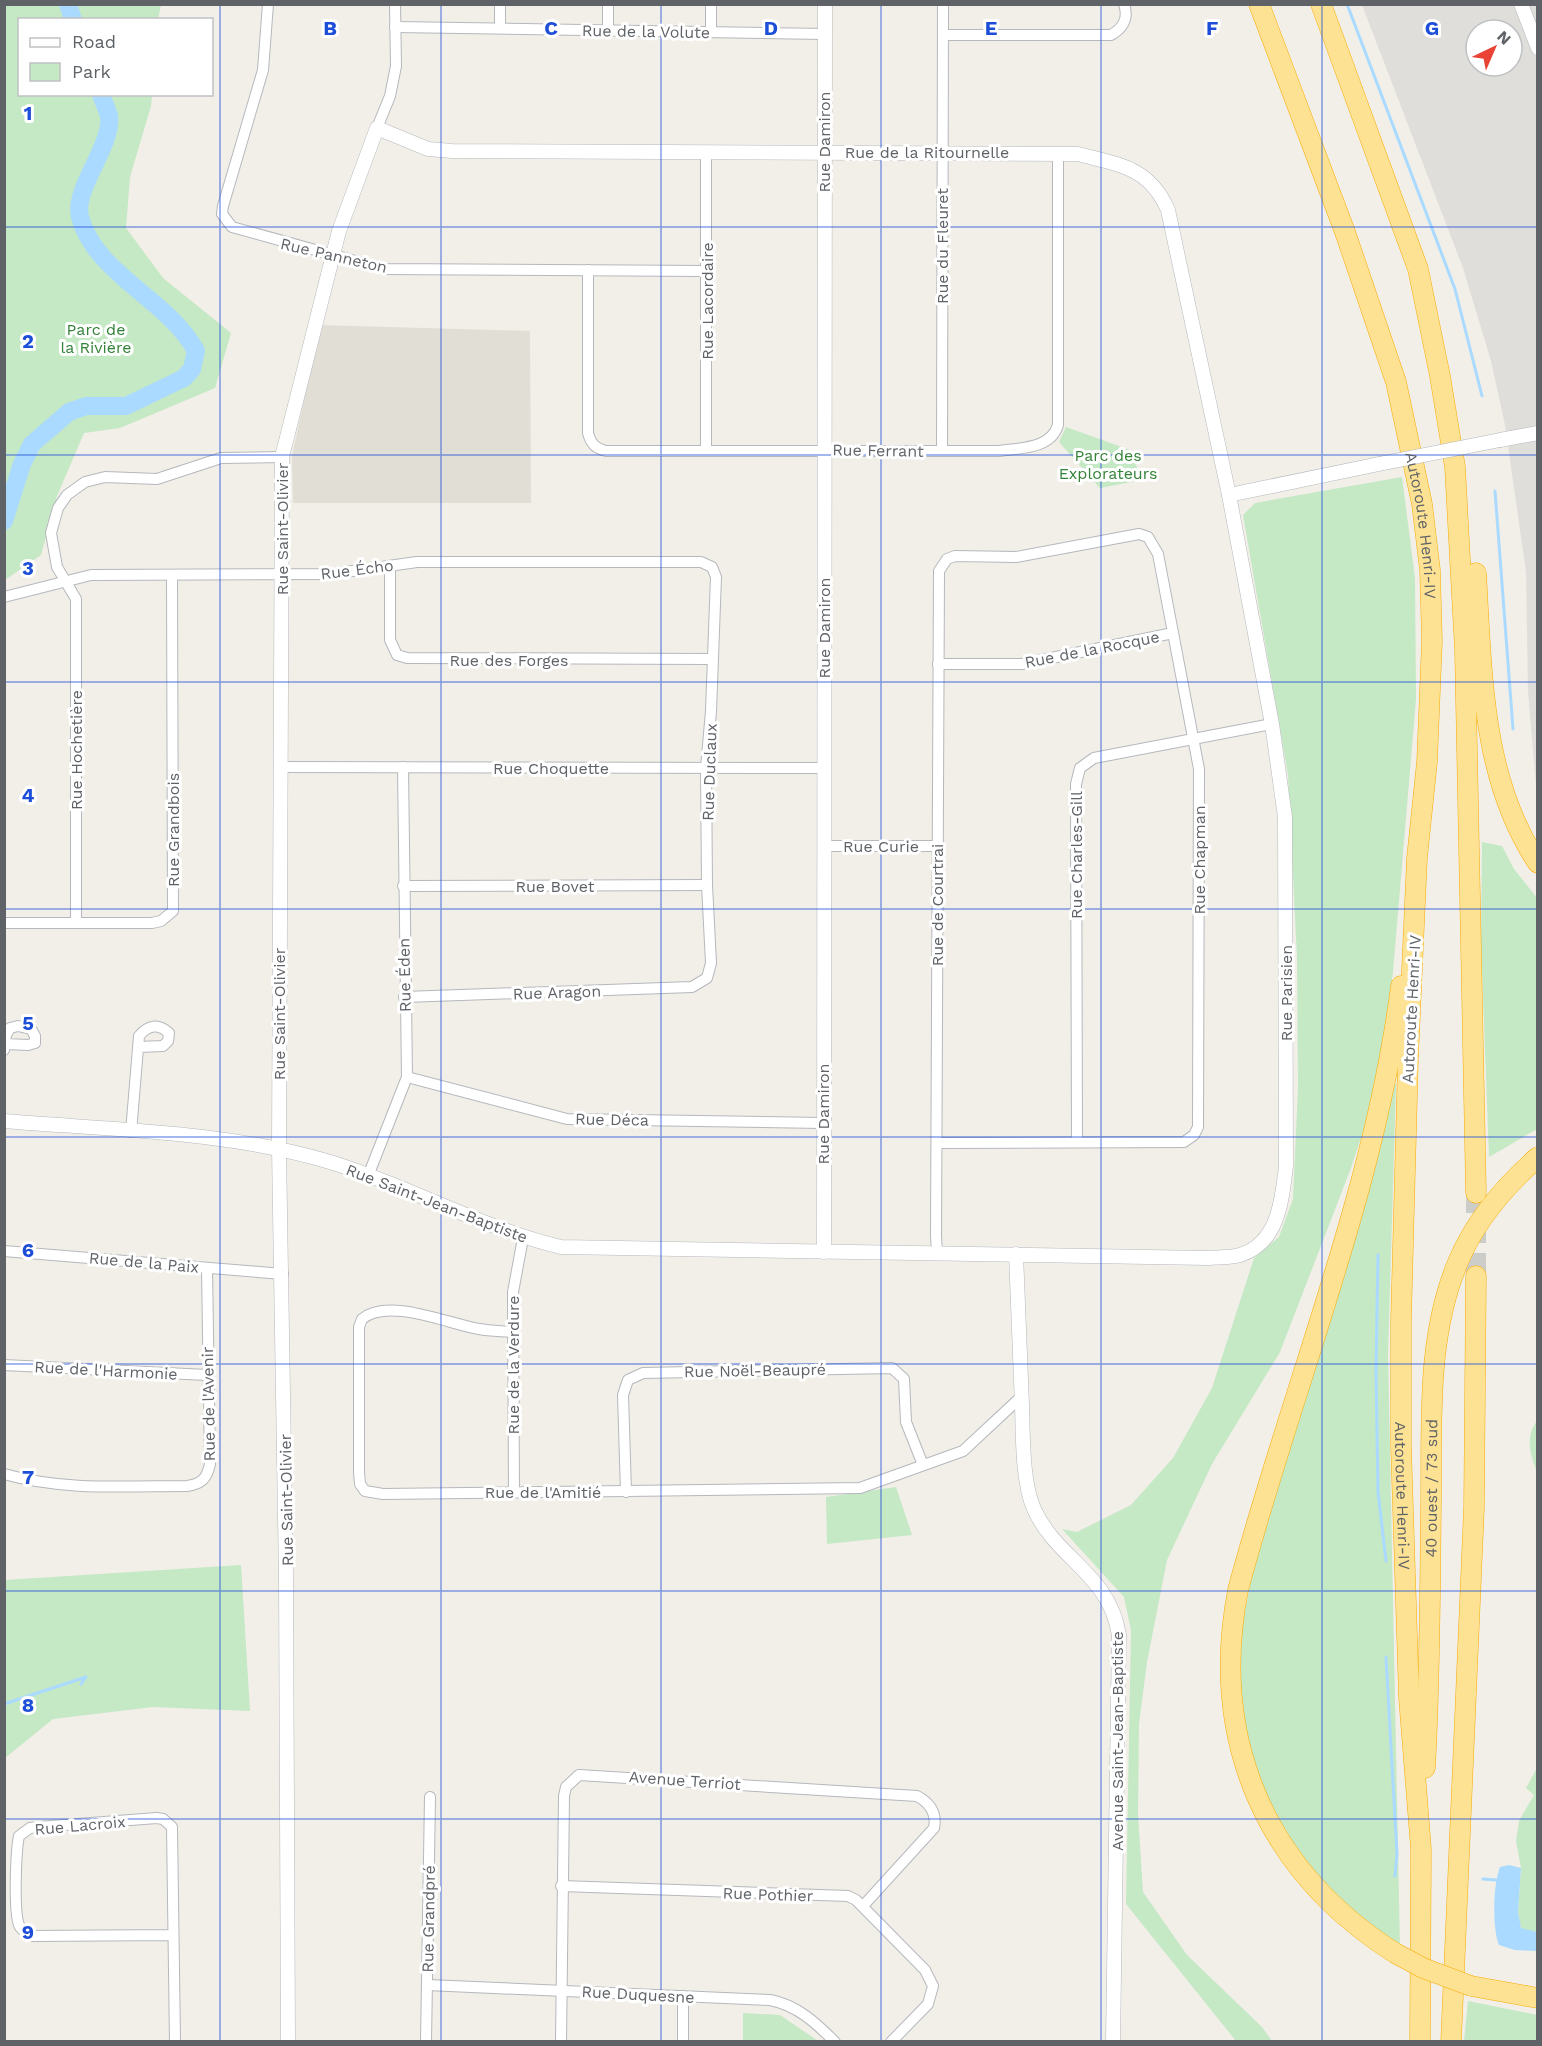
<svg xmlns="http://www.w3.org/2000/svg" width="1542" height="2046" font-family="'Work Sans',sans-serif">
	<rect width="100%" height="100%" fill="#f1efe8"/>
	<!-- industrial -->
	<path fill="#e0deda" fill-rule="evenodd" d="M1362,5H1537V798L1528,691L1526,572L1505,425L1491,361L1463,268ZM1476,30H1512V66H1476Z"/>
	<!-- education -->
	<path fill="#e1ded6" d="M320,325L530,331L531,503H293L292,456Z"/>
	<!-- green -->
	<g fill="#c5e8c5">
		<path d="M5,5H161L158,19L20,20V94L152,95L151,106L130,177L126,228L163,278L231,333L215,388L120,428L84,433L57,496L41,555L5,580Z"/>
		<path d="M1066,427L1130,450L1142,480L1100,488L1059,442Z"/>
		<path d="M1402,477L1415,578L1416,699L1393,972L1379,1084L1351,1168L1280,1352L1212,1464L1167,1560L1147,1662L1139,1724L1138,1815L1143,1892L1187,1955L1262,2027L1272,2041H1236L1126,1904L1131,1630L1124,1597L1062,1529L1077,1532L1131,1505L1173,1458L1212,1388L1254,1258L1279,1237L1293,1199L1298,1087L1297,957L1288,775L1243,515L1255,503Z"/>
		<path d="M1482,842L1502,846L1514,869L1538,899L1537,1129L1489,1157L1481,942Z"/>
		<path d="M1391,1083L1396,1084L1388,1354L1400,1948C1380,1933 1356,1919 1339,1901C1279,1841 1238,1757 1239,1671C1239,1634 1247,1599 1255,1563Z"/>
		<path d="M1537,1421V1472C1530,1455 1525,1436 1537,1421Z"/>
		<path d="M896,1487L912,1535L827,1544L826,1497Z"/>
		<path d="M241,1565L250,1711L153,1707L53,1719L5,1758V1580Z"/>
		<path d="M1537,1768V1932L1521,1929L1518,1912L1521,1868L1516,1841L1519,1821L1534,1795L1526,1788Z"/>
		<path d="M1468,2001L1537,2015V2041H1464Z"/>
		<path d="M743,2013L780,2015L818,2041H743Z"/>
	</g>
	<!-- water -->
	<path fill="#aadaff" d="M1509,1865L1521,1868L1518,1912L1521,1928L1537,1932V1951L1515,1950L1499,1945C1492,1927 1493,1885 1500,1867Z"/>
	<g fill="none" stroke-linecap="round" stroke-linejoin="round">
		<!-- stream -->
		<g stroke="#aadaff" stroke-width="3">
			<path d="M1347,4L1455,289L1482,396"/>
			<path d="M1495,491L1513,729"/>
			<path d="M1378,1255L1376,1371L1378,1492L1386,1561"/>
			<path d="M1386,1657L1397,1854L1395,1876"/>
			<path d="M4,1704L86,1677L81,1684"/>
			<path d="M1483,1879L1496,1880"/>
		</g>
		<!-- river -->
		<g stroke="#aadaff" stroke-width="18">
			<path d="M68,4L73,20"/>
			<path d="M4,521L22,464L32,444L69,412L86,406H126L184,378L192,369L196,351C169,300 95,274 80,217C73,188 113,146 109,116C107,109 103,101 101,94"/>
		</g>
		<!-- motorway-tunnel -->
		<path stroke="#ccccc8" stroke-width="20" stroke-dasharray="20 10" stroke-linecap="butt" d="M1476,1193V1276"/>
		<defs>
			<g id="minor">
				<path d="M268,4L263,70L223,206L222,214L232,227L384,269L707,271"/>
				<path d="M500,4V28"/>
				<path d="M608,4V29"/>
				<path d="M395,27L825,34"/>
				<path d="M711,32V4"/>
				<path d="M943,35H1111C1123,28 1129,19 1124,4"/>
				<path d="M377,128L390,96L396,66L395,4"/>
				<path d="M588,270V433C591,444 595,448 606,451H999C1020,448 1051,449 1058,425V153"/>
				<path d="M706,451V151"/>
				<path d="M942,451L943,4"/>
				<path d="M390,567V640L397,655L407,658L712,659"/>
				<path d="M4,597L91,575L331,574L417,562H701L712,567L716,577L711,711L706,768L707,885L711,963L707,978L692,987L404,997"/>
				<path d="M938,664H1022L1173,633"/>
				<path d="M279,767L824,768"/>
				<path d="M824,846H937"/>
				<path d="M403,886L707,885"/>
				<path d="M76,922V599L57,567L51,533L58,508L67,495L85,482L105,477L157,479L221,458L282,457"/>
				<path d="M4,923H152L161,921L173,911L172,576"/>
				<path d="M4,1050L6,1035L10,1028L18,1026L31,1029L35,1036V1043L28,1045L5,1044"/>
				<path d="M407,1077L567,1119L823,1123"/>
				<path d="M131,1132L139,1036C148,1025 158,1023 169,1033L168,1041L163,1046L138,1047"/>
				<path d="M1077,1141L1076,784L1080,768L1094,758L1272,724"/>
				<path d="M368,1176L407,1077L403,767"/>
				<path d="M4,1251L283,1274"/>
				<path d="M937,1253L936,1236L939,571L947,559L955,556L1016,557L1139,534L1148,537L1158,554L1199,769L1198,1127L1194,1135L1184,1142L938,1143"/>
				<path d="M512,1332C501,1331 490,1331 479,1329C449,1324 388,1297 362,1319L359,1327V1472L360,1484L365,1491L383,1494L860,1488L963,1451L1022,1396"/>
				<path d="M4,1365L207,1375"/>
				<path d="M4,1474C64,1491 126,1486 187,1486C202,1484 207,1478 210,1464L207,1268"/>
				<path d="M514,1492L513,1292L523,1238"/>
				<path d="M626,1492L623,1395L628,1380L643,1373L892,1368L904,1379L906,1422L923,1465"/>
				<path d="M561,1886L848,1896L856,1900L925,1970L933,1986L928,2004L891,2042"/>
				<path d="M173,1935L32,1936C28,1934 23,1931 20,1927C13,1916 16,1850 19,1836L30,1828L38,1827L157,1818L163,1819L172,1827L175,2042"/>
				<path d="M427,1985L770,2000C797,2005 816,2023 835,2042"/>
				<path d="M426,2042L430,1797"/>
				<path d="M561,2042L564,1796L566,1787L579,1775L917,1796C930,1803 937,1813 934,1828L863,1906"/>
				<path d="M683,2042V1996"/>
			</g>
			<g id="tertiary">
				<path d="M1521,4L1538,48"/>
				<path d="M1500,440L1538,433"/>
				<path d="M1229,495L1379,464"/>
				<path d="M4,1121C111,1130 227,1131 330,1162C409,1186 481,1228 561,1247L1207,1258C1217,1257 1230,1258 1240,1255C1279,1243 1282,1199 1286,1166L1285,817L1272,724L1229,495L1168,210C1149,167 1120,165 1078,154L452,151L428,149L377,128L339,231L282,457L279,1149L286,1578L288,2042"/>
				<path d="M824,1252L825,4"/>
				<path d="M1016,1254C1018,1305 1020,1355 1022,1405C1023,1435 1022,1482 1034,1509C1057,1560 1109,1573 1119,1635L1113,2042"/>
			</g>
			<g id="motorway">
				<path id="s1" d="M1259,4L1345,232L1396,382L1422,504L1430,570L1432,641L1427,762L1417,858L1408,1059L1401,1321V1446L1409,1698L1421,1849L1420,2042"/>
				<path d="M1321,4L1418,269L1440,376L1455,467L1465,651L1476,1193"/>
				<path d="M1476,573C1482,670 1481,779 1538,863"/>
				<path id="s2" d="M1425,1768C1430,1680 1430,1592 1431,1504C1432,1423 1426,1338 1458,1262C1475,1221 1505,1186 1538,1157"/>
				<path d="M1395,1953C1266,1871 1209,1741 1238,1590C1291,1390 1375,1191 1401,986"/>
				<path d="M1471,1986L1538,1998"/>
				<path d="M1451,2042L1474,1508L1476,1276"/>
			</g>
		</defs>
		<!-- minor casing -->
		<use href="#minor" stroke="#b5b8bc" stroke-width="12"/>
		<!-- tertiary casing -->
		<use href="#tertiary" stroke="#b5b8bc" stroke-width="15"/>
		<!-- motorway casing -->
		<use href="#motorway" stroke="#f9ab00" stroke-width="21"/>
		<!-- minor -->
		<use href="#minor" stroke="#fff" stroke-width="10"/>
		<!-- tertiary -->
		<use href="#tertiary" stroke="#fff" stroke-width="14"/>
		<!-- motorway -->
		<use href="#motorway" stroke="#fde293" stroke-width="20"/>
		<defs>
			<path id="tertiary-bridge" d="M1379,464L1500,440"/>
			<path id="motorway-bridge" d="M1395,1953L1423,1968L1471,1986"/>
		</defs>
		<!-- tertiary-bridge casing -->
		<use href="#tertiary-bridge" stroke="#b5b8bc" stroke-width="15" stroke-linecap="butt"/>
		<!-- motorway-bridge casing -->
		<use href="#motorway-bridge" stroke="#f9ab00" stroke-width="21" stroke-linecap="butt"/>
		<!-- tertiary-bridge -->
		<use href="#tertiary-bridge" stroke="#fff" stroke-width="14"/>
		<!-- motorway-bridge -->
		<use href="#motorway-bridge" stroke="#fde293" stroke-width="20"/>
	</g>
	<!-- grid -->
	<path fill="none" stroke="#1d4ed8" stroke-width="1.5" stroke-opacity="0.55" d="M220,4V2042M441,4V2042M661,4V2042M881,4V2042M1101,4V2042M1322,4V2042M4,227H1538M4,455H1538M4,682H1538M4,909H1538M4,1137H1538M4,1364H1538M4,1591H1538M4,1819H1538"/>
	<g text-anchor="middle" stroke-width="6" stroke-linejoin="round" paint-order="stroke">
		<!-- street labels -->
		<g font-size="16" fill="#5f6368" stroke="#fff">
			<text transform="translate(646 31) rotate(1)" y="6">Rue de la Volute</text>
			<text transform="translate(824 142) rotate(-90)" y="6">Rue Damiron</text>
			<text x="927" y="158">Rue de la Ritournelle</text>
			<text transform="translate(942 246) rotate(-90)" y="6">Rue du Fleuret</text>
			<text transform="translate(334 255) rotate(13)" y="6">Rue Panneton</text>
			<text transform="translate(707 301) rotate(-90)" y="6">Rue Lacordaire</text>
			<text transform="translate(878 450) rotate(1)" y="6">Rue Ferrant</text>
			<text dy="6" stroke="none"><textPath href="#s1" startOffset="548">Autoroute Henri-IV</textPath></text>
			<text transform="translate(282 529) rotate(-90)" y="6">Rue Saint-Olivier</text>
			<text transform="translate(357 569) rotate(-7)" y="6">Rue Écho</text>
			<text transform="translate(824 628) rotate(-90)" y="6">Rue Damiron</text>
			<text transform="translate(1092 649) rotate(-11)" y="6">Rue de la Rocque</text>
			<text x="509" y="666">Rue des Forges</text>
			<text transform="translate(76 750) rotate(-90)" y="6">Rue Hochetière</text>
			<text x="551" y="774">Rue Choquette</text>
			<text transform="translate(709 772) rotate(-88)" y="6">Rue Duclaux</text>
			<text transform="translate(173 830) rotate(-90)" y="6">Rue Grandbois</text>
			<text x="881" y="852">Rue Curie</text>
			<text transform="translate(1076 855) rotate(-90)" y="6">Rue Charles-Gill</text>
			<text transform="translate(1199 860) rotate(-90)" y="6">Rue Chapman</text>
			<text x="555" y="892">Rue Bovet</text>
			<text transform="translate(937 905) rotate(-90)" y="6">Rue de Courtrai</text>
			<text transform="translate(404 975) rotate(-91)" y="6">Rue Éden</text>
			<text transform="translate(557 992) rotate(-2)" y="6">Rue Aragon</text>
			<text transform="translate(1286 993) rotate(-90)" y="6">Rue Parisien</text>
			<text transform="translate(1411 1009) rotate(-87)" y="6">Autoroute Henri-IV</text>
			<text transform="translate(279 1014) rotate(-90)" y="6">Rue Saint-Olivier</text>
			<text transform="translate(823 1114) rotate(-90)" y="6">Rue Damiron</text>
			<text transform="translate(612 1119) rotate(1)" y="6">Rue Déca</text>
			<text transform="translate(437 1203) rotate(21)" y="6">Rue Saint-Jean-Baptiste</text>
			<text transform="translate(144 1262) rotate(5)" y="6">Rue de la Paix</text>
			<text transform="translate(513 1365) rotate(-90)" y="6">Rue de la Verdure</text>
			<text transform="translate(106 1370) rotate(3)" y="6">Rue de l'Harmonie</text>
			<text transform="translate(755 1370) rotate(-1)" y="6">Rue Noël-Beaupré</text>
			<text transform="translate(208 1404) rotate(-91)" y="6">Rue de l'Avenir</text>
			<text dy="6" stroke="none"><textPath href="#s2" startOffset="280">40 ouest / 73 sud</textPath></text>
			<text x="543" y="1498">Rue de l'Amitié</text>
			<text dy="6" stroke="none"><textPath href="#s1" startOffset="1520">Autoroute Henri-IV</textPath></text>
			<text transform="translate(286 1500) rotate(-91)" y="6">Rue Saint-Olivier</text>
			<text transform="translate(1117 1741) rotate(-90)" y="6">Avenue Saint-Jean-Baptiste</text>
			<text transform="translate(685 1780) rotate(4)" y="6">Avenue Terriot</text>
			<text transform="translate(80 1825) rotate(-5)" y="6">Rue Lacroix</text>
			<text transform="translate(768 1894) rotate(2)" y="6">Rue Pothier</text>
			<text transform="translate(428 1919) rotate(-89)" y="6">Rue Grandpré</text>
			<text transform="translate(638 1994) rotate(3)" y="6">Rue Duquesne</text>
		</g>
		<!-- park labels -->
		<g font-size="16" fill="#348238" stroke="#fff">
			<text x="96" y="335">Parc de<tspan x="96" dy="18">la Rivière</tspan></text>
			<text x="1108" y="461">Parc des<tspan x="1108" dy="18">Explorateurs</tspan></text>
		</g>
	</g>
	<g font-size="20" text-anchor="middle" font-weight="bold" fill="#1d4ed8" stroke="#fff" stroke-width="6" stroke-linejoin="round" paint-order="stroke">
		<text x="330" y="35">B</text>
		<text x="551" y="35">C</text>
		<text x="771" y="35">D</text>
		<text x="991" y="35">E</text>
		<text x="1212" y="35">F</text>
		<text x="1432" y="35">G</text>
		<text x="28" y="120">1</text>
		<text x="28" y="348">2</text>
		<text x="28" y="575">3</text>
		<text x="28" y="802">4</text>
		<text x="28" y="1030">5</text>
		<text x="28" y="1257">6</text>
		<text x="28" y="1484">7</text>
		<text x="28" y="1712">8</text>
		<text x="28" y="1939">9</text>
	</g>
	<!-- border -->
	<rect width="1542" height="2046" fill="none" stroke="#5f6368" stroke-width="12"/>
	<!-- legend -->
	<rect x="18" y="18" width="195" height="78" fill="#ffffff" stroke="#bfc1c3" stroke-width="1.5"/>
	<rect x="30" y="38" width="30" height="9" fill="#ffffff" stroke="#bfc1c3" stroke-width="1.5"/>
	<text x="72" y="48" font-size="18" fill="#5f6368">Road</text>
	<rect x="30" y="63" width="30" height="18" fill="#c5e8c5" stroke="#bfc1c3" stroke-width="1.5"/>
	<text x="72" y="78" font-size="18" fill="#5f6368">Park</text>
	<!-- north arrow -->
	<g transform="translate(1494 48) rotate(44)"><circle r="28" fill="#ffffff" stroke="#bfc1c3" stroke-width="1.5"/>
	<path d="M0-4.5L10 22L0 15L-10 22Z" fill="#ea4335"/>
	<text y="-9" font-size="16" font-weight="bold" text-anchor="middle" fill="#5f6368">N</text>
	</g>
</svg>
